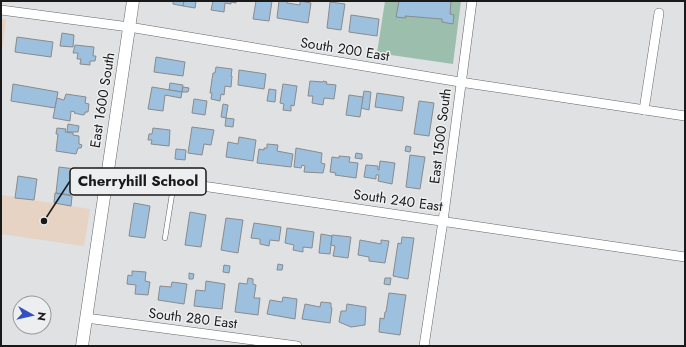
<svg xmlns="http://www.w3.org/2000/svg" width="686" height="347" font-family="Jost,sans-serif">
	<rect width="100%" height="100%" fill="#dfe1e2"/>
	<!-- education -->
	<g fill="#e7d3c4">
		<path d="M1,19H6L1,60Z"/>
		<path d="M1,195L90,209L84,246L1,234Z"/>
	</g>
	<!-- green -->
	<path fill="#9cbfad" d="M385,1H461L453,64L377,53Z"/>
	<!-- building -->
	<g fill="#9cc0de" stroke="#8a8b8c">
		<path d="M173,1H184L183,6L173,4Z"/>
		<path d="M184,1H196L195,8L183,6Z"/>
		<path d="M213,1H236V3L231,2V4L225,3L224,12L211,10Z"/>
		<path d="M256,1H272L269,21L253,19Z"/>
		<path d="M279,1H287V3L300,5V1L311,3L308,23L277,18Z"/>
		<path d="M399,1H451L450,14L454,15L453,24L442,22V19L405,16L406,18L396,17Z"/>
		<path d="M330,2L345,4L341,30L327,28Z"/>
		<path d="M351,15L379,19L377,36L349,32Z"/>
		<path d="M62,33L74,35L73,47L60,46Z"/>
		<path d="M17,37L53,42L51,57L15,52Z"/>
		<path d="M75,45L94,47L93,56H96L95,61H90V65L80,64L81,59H77L78,53H73Z"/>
		<path d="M156,57L185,62L183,76L154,72Z"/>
		<path d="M216,67L232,69L231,76H232L231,87L225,86L224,95L221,94L220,101L211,99L212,93H210L213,73H215Z"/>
		<path d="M239,70L266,74L264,89L238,85Z"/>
		<path d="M310,81L323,82V81L327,82L326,84L336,85L334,99L324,98L323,105L312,103L313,96H308Z"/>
		<path d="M170,83L183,85L182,92L169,90Z"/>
		<path d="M13,84L58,92L55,108L11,101Z"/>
		<path d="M283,84L297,86L294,106L291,105V111L283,110L284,104L280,103Z"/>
		<path d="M152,87L182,92L181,98L165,95L163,111L148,109Z"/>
		<path d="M183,87L189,88L188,92H182Z"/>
		<path d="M269,89L276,90L275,102L267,101Z"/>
		<path d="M364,91L371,92L369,110L361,108Z"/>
		<path d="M377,93L404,97L402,111L375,107Z"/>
		<path d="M66,94L86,97L85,103L89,104L88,112H85V114L83,115L74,113L75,112L71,111L70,121L53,118L57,98L64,100Z"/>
		<path d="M349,95L363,97L360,117L346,115Z"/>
		<path d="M194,99L207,101L205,115L192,113Z"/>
		<path d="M419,101L434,103L429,136L414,134Z"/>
		<path d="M223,104L228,105L226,118L221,117Z"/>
		<path d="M226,118L234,119L233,127L225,126Z"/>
		<path d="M68,124L79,126L78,132H67Z"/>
		<path d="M192,127L214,130L211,145L204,144L202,155L188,153Z"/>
		<path d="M57,128L66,129L65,132L73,133V135L79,136V144L82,145L81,148H78L76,154L56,151L58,134H56Z"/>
		<path d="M153,128L170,130L169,146L151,144L152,140H148L149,134H152Z"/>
		<path d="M239,137L256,140L253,161L226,157L228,142L238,144Z"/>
		<path d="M267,144L278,145L277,151L293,154L291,167L257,163L259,149L264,150V148H267Z"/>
		<path d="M406,146L411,147L410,152L405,151Z"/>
		<path d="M296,148L322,153L321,163L325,164L323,173L304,172L305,166L302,165L301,168L294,167Z"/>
		<path d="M176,149L186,150L185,160L175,159Z"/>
		<path d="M356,153L362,154V159L355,158Z"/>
		<path d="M410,155L425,157L420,189L406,187Z"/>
		<path d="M339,156L350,157L349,162L358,163L356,178L335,175L336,173L330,172L332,157L339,158Z"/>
		<path d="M380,161L395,163L392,184L378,181L379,175H376V179L364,177L366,165L378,166V170H379Z"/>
		<path d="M59,167L75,169L73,180L76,183V185L72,186L71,195L56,193Z"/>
		<path d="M18,176L37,179L34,200L15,198Z"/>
		<path d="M55,193L72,196L71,206L54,203Z"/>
		<path d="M134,203L150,206L145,238L129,236Z"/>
		<path d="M190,212L206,215L201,247L185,245Z"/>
		<path d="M226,218L243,220L238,253L221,250Z"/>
		<path d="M254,223L281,227L279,241L270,240L269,246L260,244V239L251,238Z"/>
		<path d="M287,228L314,232L312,248L303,247V252L293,250L294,245L285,243Z"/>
		<path d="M321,234L332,236L330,254L319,253Z"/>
		<path d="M332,235L351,237L348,258L333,256L335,246L331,245Z"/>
		<path d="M402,237L414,238L408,279L393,276L398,243L401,244Z"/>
		<path d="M360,240L381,244V240L389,241L385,263L369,261V257L358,255Z"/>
		<path d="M278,264L283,265L282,270H277Z"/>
		<path d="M224,265L230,266L229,273L223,272Z"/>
		<path d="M132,271L146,272L145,281L150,282L148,295L135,294L136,285L127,284L128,275L132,276Z"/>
		<path d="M189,273L194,274L193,279H189Z"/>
		<path d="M248,278L253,279V284L256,285L254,298H260L258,315L235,312L239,283L247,284Z"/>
		<path d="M385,278H391L390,285L384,284Z"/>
		<path d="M206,281L225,284L222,309L194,306L196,290L205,291Z"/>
		<path d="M172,282L187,284L184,304L158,300L160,286L171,287Z"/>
		<path d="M389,293L406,295L400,335L379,332L380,318L384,319L385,312H386Z"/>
		<path d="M283,297L297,299L295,319L267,314L270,300L282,302Z"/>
		<path d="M321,302L331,303V308H332L330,323L302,319L305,304L320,307Z"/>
		<path d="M347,304L366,307L365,325L351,327L339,322L341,311H346Z"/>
	</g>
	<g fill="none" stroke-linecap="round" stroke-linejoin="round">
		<defs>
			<path id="service" d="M165,238L174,182"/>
			<g id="minor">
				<path d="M1,10L129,27L460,82L685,116"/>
				<path d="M644,110L659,13"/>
				<path d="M107,172L685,257"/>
				<path d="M86,318L297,346"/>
				<path d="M424,346L443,221L472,1"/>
			</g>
			<path id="tertiary" d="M82,346L133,1"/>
		</defs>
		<!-- service casing -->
		<use href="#service" stroke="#656667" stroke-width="5.5"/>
		<!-- minor casing -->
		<use href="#minor" stroke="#656667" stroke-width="10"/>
		<!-- tertiary casing -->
		<use href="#tertiary" stroke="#656667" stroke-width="13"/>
		<!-- service -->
		<use href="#service" stroke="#fff" stroke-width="4.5"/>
		<!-- minor -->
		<use href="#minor" stroke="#fff" stroke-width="9"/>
		<!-- tertiary -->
		<use href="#tertiary" stroke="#fff" stroke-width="12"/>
	</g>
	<g text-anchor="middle" stroke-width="3" stroke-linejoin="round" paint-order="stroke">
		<!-- street labels -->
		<g font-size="14" fill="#19191a" stroke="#edeeef">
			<text transform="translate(345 49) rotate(9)" y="5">South 200 East</text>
			<text transform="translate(102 100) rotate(-81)" y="5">East 1600 South</text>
			<text transform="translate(440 136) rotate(-83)" y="5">East 1500 South</text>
			<text transform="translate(398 200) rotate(8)" y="5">South 240 East</text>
			<text transform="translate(193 318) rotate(7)" y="5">South 280 East</text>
		</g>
	</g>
	<!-- callouts -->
	<path fill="none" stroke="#19191a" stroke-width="1.5" d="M44 221L70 181"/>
	<circle fill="#19191a" stroke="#edeeef" stroke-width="1.5" cx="44" cy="221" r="4"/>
	<rect fill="#edeeef" stroke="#19191a" stroke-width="1.5" x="70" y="168" width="136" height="27" rx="4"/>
	<g font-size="15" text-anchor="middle" font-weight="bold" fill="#19191a">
		<text x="138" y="186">Cherryhill School</text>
	</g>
	<!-- border -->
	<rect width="686" height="347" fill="none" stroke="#19191a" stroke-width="4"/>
	<!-- north arrow -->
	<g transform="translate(32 315) rotate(98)"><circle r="19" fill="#edeeef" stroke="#98999a"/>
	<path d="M0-3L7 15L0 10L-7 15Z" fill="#3250c1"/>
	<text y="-6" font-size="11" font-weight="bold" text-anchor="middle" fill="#19191a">N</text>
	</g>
</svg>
